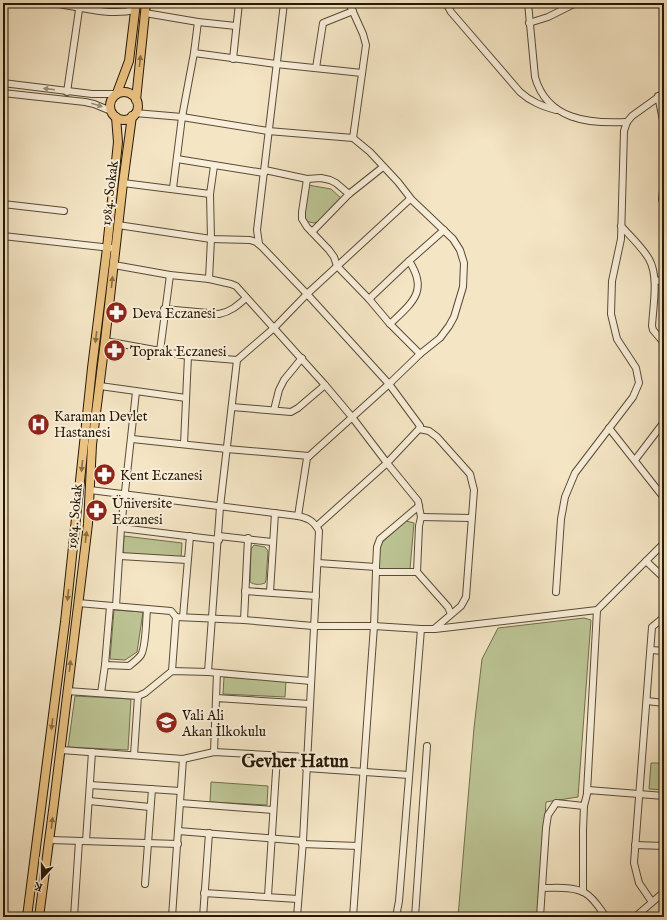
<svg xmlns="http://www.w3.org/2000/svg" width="667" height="920" font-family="'IM FELL English',serif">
	<rect width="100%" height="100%" fill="#f4e5c4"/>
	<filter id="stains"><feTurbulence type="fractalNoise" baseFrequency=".005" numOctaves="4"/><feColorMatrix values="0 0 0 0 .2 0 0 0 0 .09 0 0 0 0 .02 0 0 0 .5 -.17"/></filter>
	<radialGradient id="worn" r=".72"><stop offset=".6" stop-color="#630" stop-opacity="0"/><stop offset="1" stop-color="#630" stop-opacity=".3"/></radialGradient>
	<!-- green -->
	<g fill="#bcc494" stroke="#706e4c">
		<path d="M308,185L331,189L342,199L317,222L314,223L305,221L303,218Z"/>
		<path d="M406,521L414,523L410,569H379L377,564L379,545Z"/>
		<path d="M124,536L182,543L181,558L123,555Z"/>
		<path d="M254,545L265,547L268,551L266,580L265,583C260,585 254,585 250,582L251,549Z"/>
		<path d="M114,610L143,612L137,652L125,660L110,659Z"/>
		<path d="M584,618L591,620L578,797L546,802L539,917H458L474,728L482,659L498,628Z"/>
		<path d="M224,677L286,681L285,697L223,694Z"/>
		<path d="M75,696L131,699L128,750L68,747Z"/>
		<path d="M651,763H664V790L649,789Z"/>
		<path d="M211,782L268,786L267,805L210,802Z"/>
	</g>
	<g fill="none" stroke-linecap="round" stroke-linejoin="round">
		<defs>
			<g id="minor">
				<path d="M53,3C79,7 109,16 135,10"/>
				<path d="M349,3L363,34L366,45L353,138"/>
				<path d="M446,3L451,12L520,92C531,102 542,106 556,110"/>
				<path d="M528,3L535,77C547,120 589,124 627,122"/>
				<path d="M145,13L198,22L236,26"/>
				<path d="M529,23L548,17L576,3"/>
				<path d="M194,53L276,64L362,73"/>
				<path d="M233,59L239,3"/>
				<path d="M316,68L323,23L353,11"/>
				<path d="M3,83L92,94H116"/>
				<path d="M67,92L80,3"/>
				<path d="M3,93L85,102L94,104L111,111"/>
				<path d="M658,96L664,125"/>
				<path d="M135,113L182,117L268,131L353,138L370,152L398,182L412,200L453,239L460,250L464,263L463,287L454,317L449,326L440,338L420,354L389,384L307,458L298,516"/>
				<path d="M177,159L264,173"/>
				<path d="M265,170L307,179L321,178L330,180L336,183L349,194"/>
				<path d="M307,179L302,212V219L307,227L329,250L334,257L337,266L369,299L390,324L420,354"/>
				<path d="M664,182L662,199L664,205"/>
				<path d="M123,183L210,194"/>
				<path d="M173,188L182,117L194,53L198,22"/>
				<path d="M3,204L64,211"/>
				<path d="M118,225L211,239L250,240L256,242L262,247L307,294L389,384L420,426L419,429L387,463L317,526"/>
				<path d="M621,226C631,237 642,247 649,259C659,276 653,307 652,326L653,330L664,343"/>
				<path d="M312,232L349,194L383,167"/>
				<path d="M3,236L111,248"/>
				<path d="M259,244L257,230L259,213L284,3"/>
				<path d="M114,265L170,275L209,279L231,284L236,286L325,385L352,417L387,463L418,501L421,517L419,526L417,572"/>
				<path d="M209,279L211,239L210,194L214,166"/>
				<path d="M655,280L664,282"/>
				<path d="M369,299L409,261L444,230"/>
				<path d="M164,309L219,314C230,312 237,306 246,298"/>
				<path d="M390,324C412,303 429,291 409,261"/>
				<path d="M105,341L188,356L237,360"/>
				<path d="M160,351L170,275"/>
				<path d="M100,386L186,398"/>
				<path d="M232,407L291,412L298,408L325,385"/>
				<path d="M274,410L279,390L284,380L302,358"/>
				<path d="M609,428L664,498"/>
				<path d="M132,439L227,449L309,456"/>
				<path d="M184,444L188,356"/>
				<path d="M635,460L664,422"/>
				<path d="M90,490L298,516C308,518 314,521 319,531L303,841L297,917"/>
				<path d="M421,517L471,518"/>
				<path d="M121,528L219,540"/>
				<path d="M219,536L272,542"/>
				<path d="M664,543L646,561L664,578"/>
				<path d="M120,556L187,560"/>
				<path d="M318,563L376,567L377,547L380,539L419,506"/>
				<path d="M376,569V572H417L448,607L451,614"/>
				<path d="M245,591L316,596"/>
				<path d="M270,592L275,513"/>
				<path d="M556,592L561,519L565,497L575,473L633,397L639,383L636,368L617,339L611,314L612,281L621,239L624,131L627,122L632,116L664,93"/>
				<path d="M78,603L171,611L176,617L244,620L313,626H374L421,629H434L461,606L466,597L474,490L470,474L437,437L429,431L419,429"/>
				<path d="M116,606L121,528L136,392"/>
				<path d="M183,617L190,536"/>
				<path d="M244,620L248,538"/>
				<path d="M435,629L597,610L646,561"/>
				<path d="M651,650L664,651"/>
				<path d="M105,665L129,666C133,663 138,659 141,655C146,647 146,620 147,609"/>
				<path d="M172,671L176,617"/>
				<path d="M208,672L220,507L237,360L274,328L307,294L410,199"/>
				<path d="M67,691L138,696L145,693L172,671L208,672L311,681"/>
				<path d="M101,693L105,665L110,606"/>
				<path d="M216,698L217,673"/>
				<path d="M647,701L664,703"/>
				<path d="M61,750L183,759L214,752L307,757"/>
				<path d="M214,752L216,698L310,704"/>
				<path d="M134,755L138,696"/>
				<path d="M306,768L409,775"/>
				<path d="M90,785L180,791"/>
				<path d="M587,792L597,610"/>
				<path d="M89,801L150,807"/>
				<path d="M180,803L273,810"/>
				<path d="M584,806L588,790L664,796"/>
				<path d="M178,831L303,841"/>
				<path d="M50,840L178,844"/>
				<path d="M86,841L92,752"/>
				<path d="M302,844L358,846"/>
				<path d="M635,845L664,846"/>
				<path d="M145,884L152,789"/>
				<path d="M542,888C555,888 573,886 585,893C594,898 600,909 606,917"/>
				<path d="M204,893L298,899"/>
				<path d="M268,896L277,756"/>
				<path d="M652,902L639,883L634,863L652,627L664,617"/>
				<path d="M74,917L79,841"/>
				<path d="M172,917L183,759"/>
				<path d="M203,917L209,833"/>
				<path d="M353,917L374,626L376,572"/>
				<path d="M396,917L399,901L421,629"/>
				<path d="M415,917L427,746"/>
				<path d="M540,917L546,828L548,815L556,803L584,806L583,830V892"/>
				<path d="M635,917L664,892"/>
			</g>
			<g id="major">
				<circle cx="124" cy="106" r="14"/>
				<path d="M117,93L129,61L136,3"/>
				<path d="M136,100L146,3"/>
				<path d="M27,917L65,622L92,368L107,248L118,142L116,117"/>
				<path d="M39,917L54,803L88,524L92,445L105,341L123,183L132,116"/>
			</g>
		</defs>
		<!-- minor casing -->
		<use href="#minor" stroke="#594b35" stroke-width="8"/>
		<!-- major casing -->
		<use href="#major" stroke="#251805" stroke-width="10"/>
		<!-- minor -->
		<use href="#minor" stroke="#f8eed9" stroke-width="6"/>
		<!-- major -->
		<use href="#major" stroke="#eac282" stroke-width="8"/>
	</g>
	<!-- one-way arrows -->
	<defs><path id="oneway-solid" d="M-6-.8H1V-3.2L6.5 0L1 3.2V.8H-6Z"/></defs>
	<g fill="#886d44">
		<use href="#oneway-solid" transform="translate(140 61) rotate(-84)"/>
		<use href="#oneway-solid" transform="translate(112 282) rotate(-84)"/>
		<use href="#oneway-solid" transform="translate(96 337) rotate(97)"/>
		<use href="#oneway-solid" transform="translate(82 466) rotate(96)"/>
		<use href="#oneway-solid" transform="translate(86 537) rotate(-83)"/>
		<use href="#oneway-solid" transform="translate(68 595) rotate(96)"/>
		<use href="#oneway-solid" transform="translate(70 666) rotate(-83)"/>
		<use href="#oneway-solid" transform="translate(52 724) rotate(97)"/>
		<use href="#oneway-solid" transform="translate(52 823) rotate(-83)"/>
	</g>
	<g fill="#998e7a">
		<use href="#oneway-solid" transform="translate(49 89) rotate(-173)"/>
		<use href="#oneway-solid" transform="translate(97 105) rotate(17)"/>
	</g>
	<!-- icons -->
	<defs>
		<symbol id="pharmacy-disc" viewBox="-11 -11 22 22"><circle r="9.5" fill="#8f2418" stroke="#f8eed9"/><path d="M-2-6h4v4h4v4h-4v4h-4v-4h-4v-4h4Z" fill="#fff"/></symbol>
		<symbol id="hospital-disc" viewBox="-11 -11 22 22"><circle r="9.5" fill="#8f2418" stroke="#f8eed9"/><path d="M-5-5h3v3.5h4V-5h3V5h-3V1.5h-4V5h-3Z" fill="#fff"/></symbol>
		<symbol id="school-disc" viewBox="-11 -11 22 22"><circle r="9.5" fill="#8f2418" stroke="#f8eed9"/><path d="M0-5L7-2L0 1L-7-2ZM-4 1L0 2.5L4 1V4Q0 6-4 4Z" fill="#fff"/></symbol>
	</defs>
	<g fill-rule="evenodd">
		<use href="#pharmacy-disc" x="104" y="300" width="25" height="25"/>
		<use href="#pharmacy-disc" x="102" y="338" width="25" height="25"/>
		<use href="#hospital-disc" x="26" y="412" width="25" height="25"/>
		<use href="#pharmacy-disc" x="92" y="462" width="25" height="25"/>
		<use href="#pharmacy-disc" x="84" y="498" width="25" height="25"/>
		<use href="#school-disc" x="154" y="710" width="25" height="25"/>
	</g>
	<g text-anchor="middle" stroke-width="4" stroke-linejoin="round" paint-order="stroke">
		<!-- street labels -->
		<g font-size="14" fill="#251805" stroke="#f8eed9">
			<text transform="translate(109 193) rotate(-83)" y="5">1984. Sokak</text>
			<text transform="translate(74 516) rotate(-85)" y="5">1984. Sokak</text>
		</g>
		<!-- poi labels -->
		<g font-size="14" fill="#251805" stroke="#f8eed9" text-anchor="start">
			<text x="132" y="318">Deva Eczanesi</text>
			<text x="130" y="356">Toprak Eczanesi</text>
			<text x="54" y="421">Karaman Devlet<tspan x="54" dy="16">Hastanesi</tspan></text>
			<text x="120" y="480">Kent Eczanesi</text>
			<text x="112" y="508">Üniversite<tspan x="112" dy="16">Eczanesi</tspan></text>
			<text x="182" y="720">Vali Ali<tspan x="182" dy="16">Akan İlkokulu</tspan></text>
		</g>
		<!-- district labels -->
		<g font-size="18" font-weight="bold" fill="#251805" stroke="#f8eed9">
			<text x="295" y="767">Gevher Hatun</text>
		</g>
	</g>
	<!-- margin -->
	<rect width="667" height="920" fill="none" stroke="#f4e5c4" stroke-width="16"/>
	<rect x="4" y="4" width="659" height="912" fill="none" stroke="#251805" stroke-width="2"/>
	<rect x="8" y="8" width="651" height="904" fill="none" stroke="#251805"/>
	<!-- north arrow -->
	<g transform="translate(42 878) rotate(201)" stroke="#f8eed9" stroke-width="3" paint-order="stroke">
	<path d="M0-3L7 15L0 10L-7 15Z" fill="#251805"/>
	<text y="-6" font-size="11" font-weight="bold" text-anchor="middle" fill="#251805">K</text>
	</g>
	<rect width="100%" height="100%" filter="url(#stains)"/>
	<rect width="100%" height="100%" fill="url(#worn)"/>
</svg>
